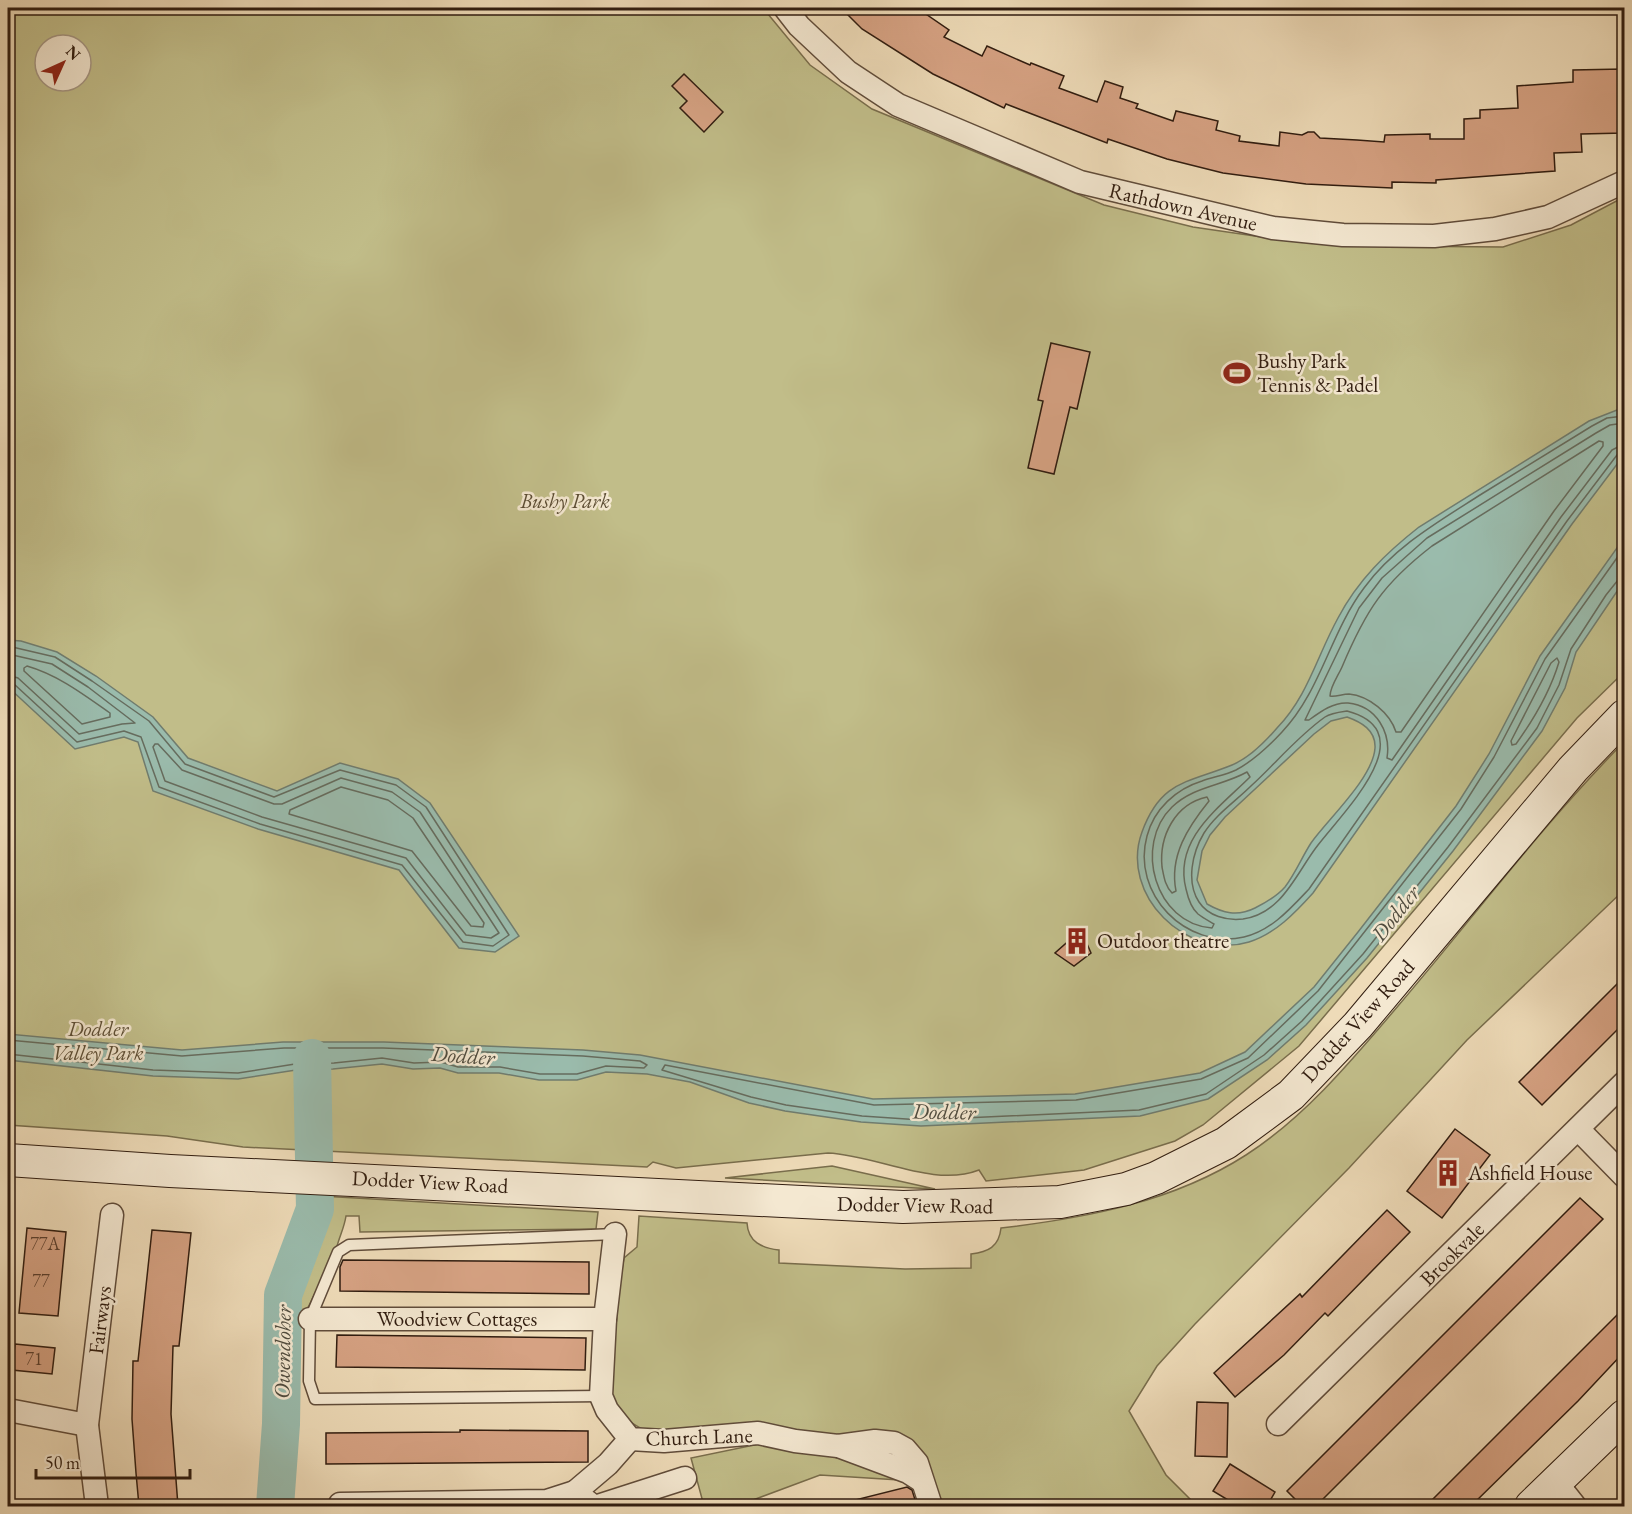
<svg xmlns="http://www.w3.org/2000/svg" width="1632" height="1514" font-family="'EB Garamond',serif">
	<rect width="100%" height="100%" fill="#eedbb8"/>
	<filter id="stains"><feTurbulence type="fractalNoise" baseFrequency=".00333" numOctaves="4"/><feColorMatrix values="0 0 0 0 .2 0 0 0 0 .09 0 0 0 0 .02 0 0 0 .5 -.17"/></filter>
	<radialGradient id="worn" r=".72"><stop offset=".6" stop-color="#630" stop-opacity="0"/><stop offset="1" stop-color="#630" stop-opacity=".3"/></radialGradient>
	<!-- green -->
	<g fill="#c1bd89" stroke="#796d4c" stroke-width="1.5" fill-rule="evenodd">
		<path d="M8,8H763L810,65L872,109L1104,205L1193,227L1289,241L1388,246L1503,247L1571,225L1624,197V672L1577,718L1299,1046L1203,1125L1175,1141L1084,1170L986,1181L979,1170C933,1188 877,1155 828,1153L676,1168L653,1162L647,1167L243,1147L167,1136L8,1125ZM45,45H81V81H45Z"/>
		<path d="M1624,742V890L1467,1040L1349,1168L1195,1324L1157,1366L1129,1411L1166,1475L1197,1506H939L931,1482L820,1475L737,1506H704L691,1458L764,1443L828,1438L651,1434C638,1427 626,1421 617,1409C598,1385 619,1290 624,1258L637,1247L639,1216L747,1223C748,1242 762,1248 779,1250V1263L905,1269L971,1268V1254C988,1252 999,1247 1001,1228C1086,1218 1173,1202 1246,1155C1305,1117 1353,1059 1398,1006C1473,918 1543,824 1624,742Z"/>
		<path d="M832,1166L935,1189L725,1178Z"/>
		<path d="M321,1196L598,1212L596,1229L360,1232L359,1216H346C344,1229 339,1237 336,1250L303,1318L286,1296L316,1229Z"/>
	</g>
	<!-- water -->
	<g fill="#9abbac" stroke="#707c6e" stroke-width="1.5" fill-rule="evenodd">
		<path d="M1617,410H1624V455L1572,524L1313,893C1295,913 1275,934 1249,942C1187,961 1119,895 1142,832C1161,780 1188,783 1232,765C1249,758 1265,742 1277,728C1308,696 1317,656 1338,618C1358,580 1386,553 1419,527L1589,421ZM1347,717C1361,722 1376,730 1375,748C1373,778 1328,819 1311,843C1302,857 1295,874 1285,887C1278,895 1265,903 1255,908C1237,917 1223,913 1207,904L1197,880L1202,851L1210,835L1225,817L1314,734L1331,721Z"/>
		<path d="M1624,538V581L1576,652L1565,688L1542,731L1453,851L1367,958L1306,1025L1267,1060L1208,1099L1140,1116L921,1126L861,1122L785,1111L749,1103L690,1082L647,1074L606,1072L577,1080H539L499,1073H458L440,1068L413,1069L382,1064L333,1069L296,1070L238,1079L153,1076L8,1060V1034L182,1050L283,1042H384L583,1050L640,1055L873,1099L1075,1094L1200,1073L1245,1052L1314,987L1358,932L1456,806L1489,754L1540,656Z"/>
		<path d="M8,640L21,641L57,652L96,676L153,717L188,758L277,791L340,763L398,779L430,803L519,936L495,952L459,948L399,870L258,829L153,791L138,742L124,737L75,749L8,687Z"/>
	</g>
	<g fill="none" stroke-linecap="round" stroke-linejoin="round">
		<!-- shore -->
		<g stroke="#666c5e" stroke-width="1.5">
			<path d="M1624,416L1607,418L1592,426C1555,449 1518,472 1480,495C1438,522 1394,547 1364,588C1330,633 1321,691 1282,732C1269,746 1253,761 1236,770C1226,775 1213,777 1202,781C1176,789 1154,809 1147,836C1131,894 1186,950 1244,937C1271,931 1291,908 1309,889L1567,521L1617,455L1624,452"/>
			<path d="M1624,423L1610,425L1596,433L1427,538L1382,578L1359,608L1305,720H1309C1320,712 1333,702 1348,703C1377,706 1391,733 1387,758L1392,760L1561,517L1612,450L1624,444"/>
			<path d="M1599,441L1603,442V446L1554,511L1401,732H1396C1390,713 1369,696 1349,694C1342,694 1336,697 1330,696C1330,687 1338,676 1342,667C1366,610 1383,584 1432,546Z"/>
			<path d="M1624,548L1545,659L1494,757L1461,809L1318,991L1248,1058L1201,1079L1076,1100L874,1105L665,1065L662,1070L751,1097L786,1105L862,1116L921,1120L1139,1110L1206,1094L1264,1055L1302,1021L1363,954L1448,847L1537,728L1559,685L1571,649L1606,595L1618,580L1624,578"/>
			<path d="M8,646L55,657L92,681L149,721L185,764L274,797L340,770L396,785L426,807L509,935L493,946L463,942L402,865L260,824L159,787L141,737L124,731L77,742L14,684L8,683"/>
			<path d="M8,654L52,664L88,687L135,723L122,724L79,734L18,678L8,675"/>
			<path d="M1557,658L1559,662C1550,692 1534,719 1516,744L1512,745L1511,741L1551,663Z"/>
			<path d="M27,666C58,675 83,694 110,713V717L82,724L24,671V668Z"/>
			<path d="M1347,711C1426,732 1343,812 1318,845C1296,873 1283,913 1243,919C1227,921 1208,916 1199,902C1186,882 1192,853 1204,833C1216,814 1236,801 1252,785C1276,763 1298,736 1325,717C1331,713 1340,712 1347,711Z"/>
			<path d="M155,744H158L182,770L274,804H282L341,778L392,792L420,812L499,933L491,938L466,935L406,858L262,817L165,781L153,747Z"/>
			<path d="M1247,772L1250,777C1220,807 1173,839 1186,889C1188,898 1191,908 1198,914C1203,918 1209,921 1214,924L1212,928C1155,924 1133,845 1172,807C1194,786 1222,786 1247,772Z"/>
			<path d="M341,787L388,800L413,818L484,923L483,927L471,926L412,851L289,814L290,810Z"/>
			<path d="M1207,797L1209,801C1188,827 1169,856 1176,891L1172,893C1165,886 1164,877 1162,867C1159,836 1175,804 1207,797Z"/>
			<path d="M8,1040L182,1056L284,1048H383L583,1056L640,1061L647,1065L644,1068L606,1066L577,1074H540L500,1067H458L441,1062L414,1063L382,1058L334,1063L295,1064L238,1073L153,1070L8,1054"/>
		</g>
		<!-- river -->
		<path stroke="#9abbac" stroke-width="38" d="M275,1506L281,1424L283,1295L315,1209L312,1058"/>
	</g>
	<!-- building -->
	<g fill="#d6a283" stroke="#311d10" stroke-width="1.5">
		<path d="M841,8H917L949,30L944,37L982,56L987,46L1030,65L1031,63L1064,76L1059,88L1097,102L1105,81L1123,87L1120,98L1138,104L1136,108L1173,121L1176,111L1218,121L1216,130L1240,136L1239,141L1279,146L1280,132L1302,135L1308,132H1314L1320,138L1357,140L1384,142L1385,135L1430,134V139H1464V119L1480,118V110L1518,108L1517,86L1573,82V70L1623,69L1624,133L1581,134L1582,152L1554,153L1555,171L1436,180V183L1392,182V188L1306,184L1223,173L1167,159L1108,139L1107,143L1006,104L1004,108L933,74L862,29Z"/>
		<path d="M684,74L723,112L704,132L680,108L687,101L672,86Z"/>
		<path d="M1051,343L1090,352L1077,409L1070,407L1054,474L1028,468L1043,401L1038,400Z"/>
		<path d="M1081,930L1091,953L1074,966L1055,953Z"/>
		<path d="M1624,977V1023L1542,1105L1519,1082Z"/>
		<path d="M1455,1129L1490,1155L1442,1218L1407,1191Z"/>
		<path d="M1580,1198L1603,1219L1316,1506H1302L1287,1491Z"/>
		<path d="M1387,1210L1410,1232L1328,1316L1325,1313L1284,1355L1235,1397L1214,1373L1300,1294L1302,1297Z"/>
		<path d="M27,1228L66,1232L58,1316L19,1313Z"/>
		<path d="M152,1230L191,1233L179,1346H173L171,1414L178,1506H139L136,1473L132,1419L133,1361H138Z"/>
		<path d="M343,1260L589,1262V1294L340,1291V1267Z"/>
		<path d="M1624,1308V1352L1578,1401L1471,1506H1426Z"/>
		<path d="M337,1335L586,1338L585,1370L336,1367Z"/>
		<path d="M15,1344L55,1348L52,1374L12,1370Z"/>
		<path d="M1197,1402L1228,1403L1227,1457L1195,1456Z"/>
		<path d="M460,1430L588,1431V1462L326,1464V1433L460,1432Z"/>
		<path d="M1230,1464L1275,1492L1267,1506H1238L1213,1491Z"/>
		<path d="M907,1487L912,1490L917,1506H855V1500Z"/>
	</g>
	<g fill="none" stroke-linecap="round" stroke-linejoin="round">
		<defs>
			<path id="service" d="M601,1396L315,1399L309,1381L310,1319L338,1252L349,1245L615,1234"/>
			<g id="minor">
				<path d="M785,8L799,26L848,72L898,105L1080,182L1273,228L1343,235L1434,236L1495,229L1548,217L1624,182"/>
				<path d="M1578,1129L1624,1176"/>
				<path d="M615,1234L605,1319L601,1396L607,1410L630,1439L664,1441L758,1433L795,1441L838,1446L875,1441L894,1443L905,1449L917,1463L931,1506"/>
				<path d="M310,1319H605"/>
				<path d="M8,1410L87,1425"/>
				<path d="M1278,1424L1624,1083"/>
				<path d="M841,1447L908,1472L922,1481"/>
				<path d="M1556,1482L1575,1506"/>
				<path d="M575,1492L608,1464L630,1439"/>
				<path d="M340,1504L547,1501L575,1492L593,1506"/>
				<path d="M97,1506L87,1425L112,1215"/>
				<path d="M598,1506L685,1478"/>
			</g>
			<g id="secondary">
				<path d="M8,1160L170,1171L903,1207L1060,1202L1126,1189L1156,1178L1226,1143L1291,1095L1358,1025L1573,769L1624,716"/>
				<path d="M1531,1506L1624,1416"/>
			</g>
		</defs>
		<!-- service casing -->
		<use href="#service" stroke="#604c3a" stroke-width="13"/>
		<!-- minor casing -->
		<use href="#minor" stroke="#604c3a" stroke-width="25"/>
		<!-- secondary casing -->
		<use href="#secondary" stroke="#311d10" stroke-width="34"/>
		<!-- service -->
		<use href="#service" stroke="#f4e8d1" stroke-width="10"/>
		<!-- minor -->
		<use href="#minor" stroke="#f4e8d1" stroke-width="22"/>
		<!-- secondary -->
		<use href="#secondary" stroke="#f4e8d1" stroke-width="32"/>
	</g>
	<!-- icons -->
	<defs>
		<symbol id="stadium-bare" viewBox="-9 -9 18 18"><path d="M0-5a6.5 5 0 1 0 0 10a6.5 5 0 1 0 0-10ZM-3.5-1.8h7v3.6h-7Z" fill="#8f2418" stroke="#f4e8d1" stroke-width="2.5" paint-order="stroke"/></symbol>
		<symbol id="building-bare" viewBox="-9 -9 18 18"><path d="M-4-6H4V6H1V3H-1V6H-4ZM-2.5-4.3h1.7v1.8h-1.7ZM.8-4.3h1.7v1.8H.8ZM-2.5-1h1.7V.8h-1.7ZM.8-1h1.7V.8H.8Z" fill="#8f2418" stroke="#f4e8d1" stroke-width="2.5" paint-order="stroke"/></symbol>
	</defs>
	<g fill-rule="evenodd">
		<use href="#stadium-bare" x="1218" y="354" width="38" height="38"/>
		<use href="#building-bare" x="1058" y="922" width="38" height="38"/>
		<use href="#building-bare" x="1429" y="1154" width="38" height="38"/>
	</g>
	<g text-anchor="middle" stroke-width="5" stroke-linejoin="round" paint-order="stroke">
		<!-- number labels -->
		<g font-size="18" fill="#5a3e2d">
			<text x="45" y="1250">77A</text>
			<text x="41" y="1287">77</text>
			<text x="34" y="1365">71</text>
		</g>
		<!-- street labels -->
		<g font-size="21" fill="#311d10" stroke="#f4e8d1">
			<text transform="translate(1183 207) rotate(13)" y="7">Rathdown Avenue</text>
			<text transform="translate(1358 1021) rotate(-48)" y="7">Dodder View Road</text>
			<text transform="translate(430 1182) rotate(3)" y="7">Dodder View Road</text>
			<text transform="translate(915 1205) rotate(1)" y="7">Dodder View Road</text>
			<text transform="translate(1452 1254) rotate(-45)" y="7">Brookvale</text>
			<text x="457" y="1326">Woodview Cottages</text>
			<text transform="translate(100 1320) rotate(-83)" y="7">Fairways</text>
			<text transform="translate(699 1437) rotate(-2)" y="7">Church Lane</text>
		</g>
		<!-- poi labels -->
		<g font-size="21" fill="#311d10" stroke="#f4e8d1" text-anchor="start">
			<text x="1257" y="368">Bushy Park<tspan x="1257" dy="24">Tennis &amp; Padel</tspan></text>
			<text x="1097" y="948">Outdoor theatre</text>
			<text x="1468" y="1180">Ashfield House</text>
		</g>
		<!-- park labels -->
		<g font-size="21" font-style="italic" fill="#5c4d34" stroke="#f4e8d1">
			<text x="565" y="508">Bushy Park</text>
			<text x="98" y="1036">Dodder<tspan x="98" dy="24">Valley Park</tspan></text>
		</g>
		<!-- water labels -->
		<g font-size="22" font-style="italic" fill="#504c3f" stroke="#f4e8d1">
			<text transform="translate(1395 913) rotate(-52)" y="8">Dodder</text>
			<text transform="translate(463 1055) rotate(4)" y="8">Dodder</text>
			<text transform="translate(944 1111) rotate(1)" y="8">Dodder</text>
			<text transform="translate(282 1352) rotate(-89)" y="8">Owendoher</text>
		</g>
	</g>
	<!-- margin -->
	<rect width="1632" height="1514" fill="none" stroke="#eedbb8" stroke-width="30"/>
	<rect x="9" y="9" width="1614" height="1496" fill="none" stroke="#311d10" stroke-width="3"/>
	<rect x="15" y="15" width="1602" height="1484" fill="none" stroke="#311d10" stroke-width="1.5"/>
	<!-- north arrow -->
	<g transform="translate(63 63) rotate(45)"><circle r="28" fill="#f4e8d1" stroke="#a69784" stroke-width="1.5"/>
	<path d="M0-4.5L10 22L0 15L-10 22Z" fill="#8f2418"/>
	<text y="-9" font-size="16" font-weight="bold" text-anchor="middle" fill="#311d10">N</text>
	</g>
	<!-- scale -->
	<path d="M36 1469v9h154v-9" fill="none" stroke="#311d10" stroke-width="3"/>
	<text x="45" y="1469" font-size="18" fill="#311d10" stroke="#f4e8d1" stroke-width="4.5" paint-order="stroke">50 m</text>
	<rect width="100%" height="100%" filter="url(#stains)"/>
	<rect width="100%" height="100%" fill="url(#worn)"/>
</svg>
